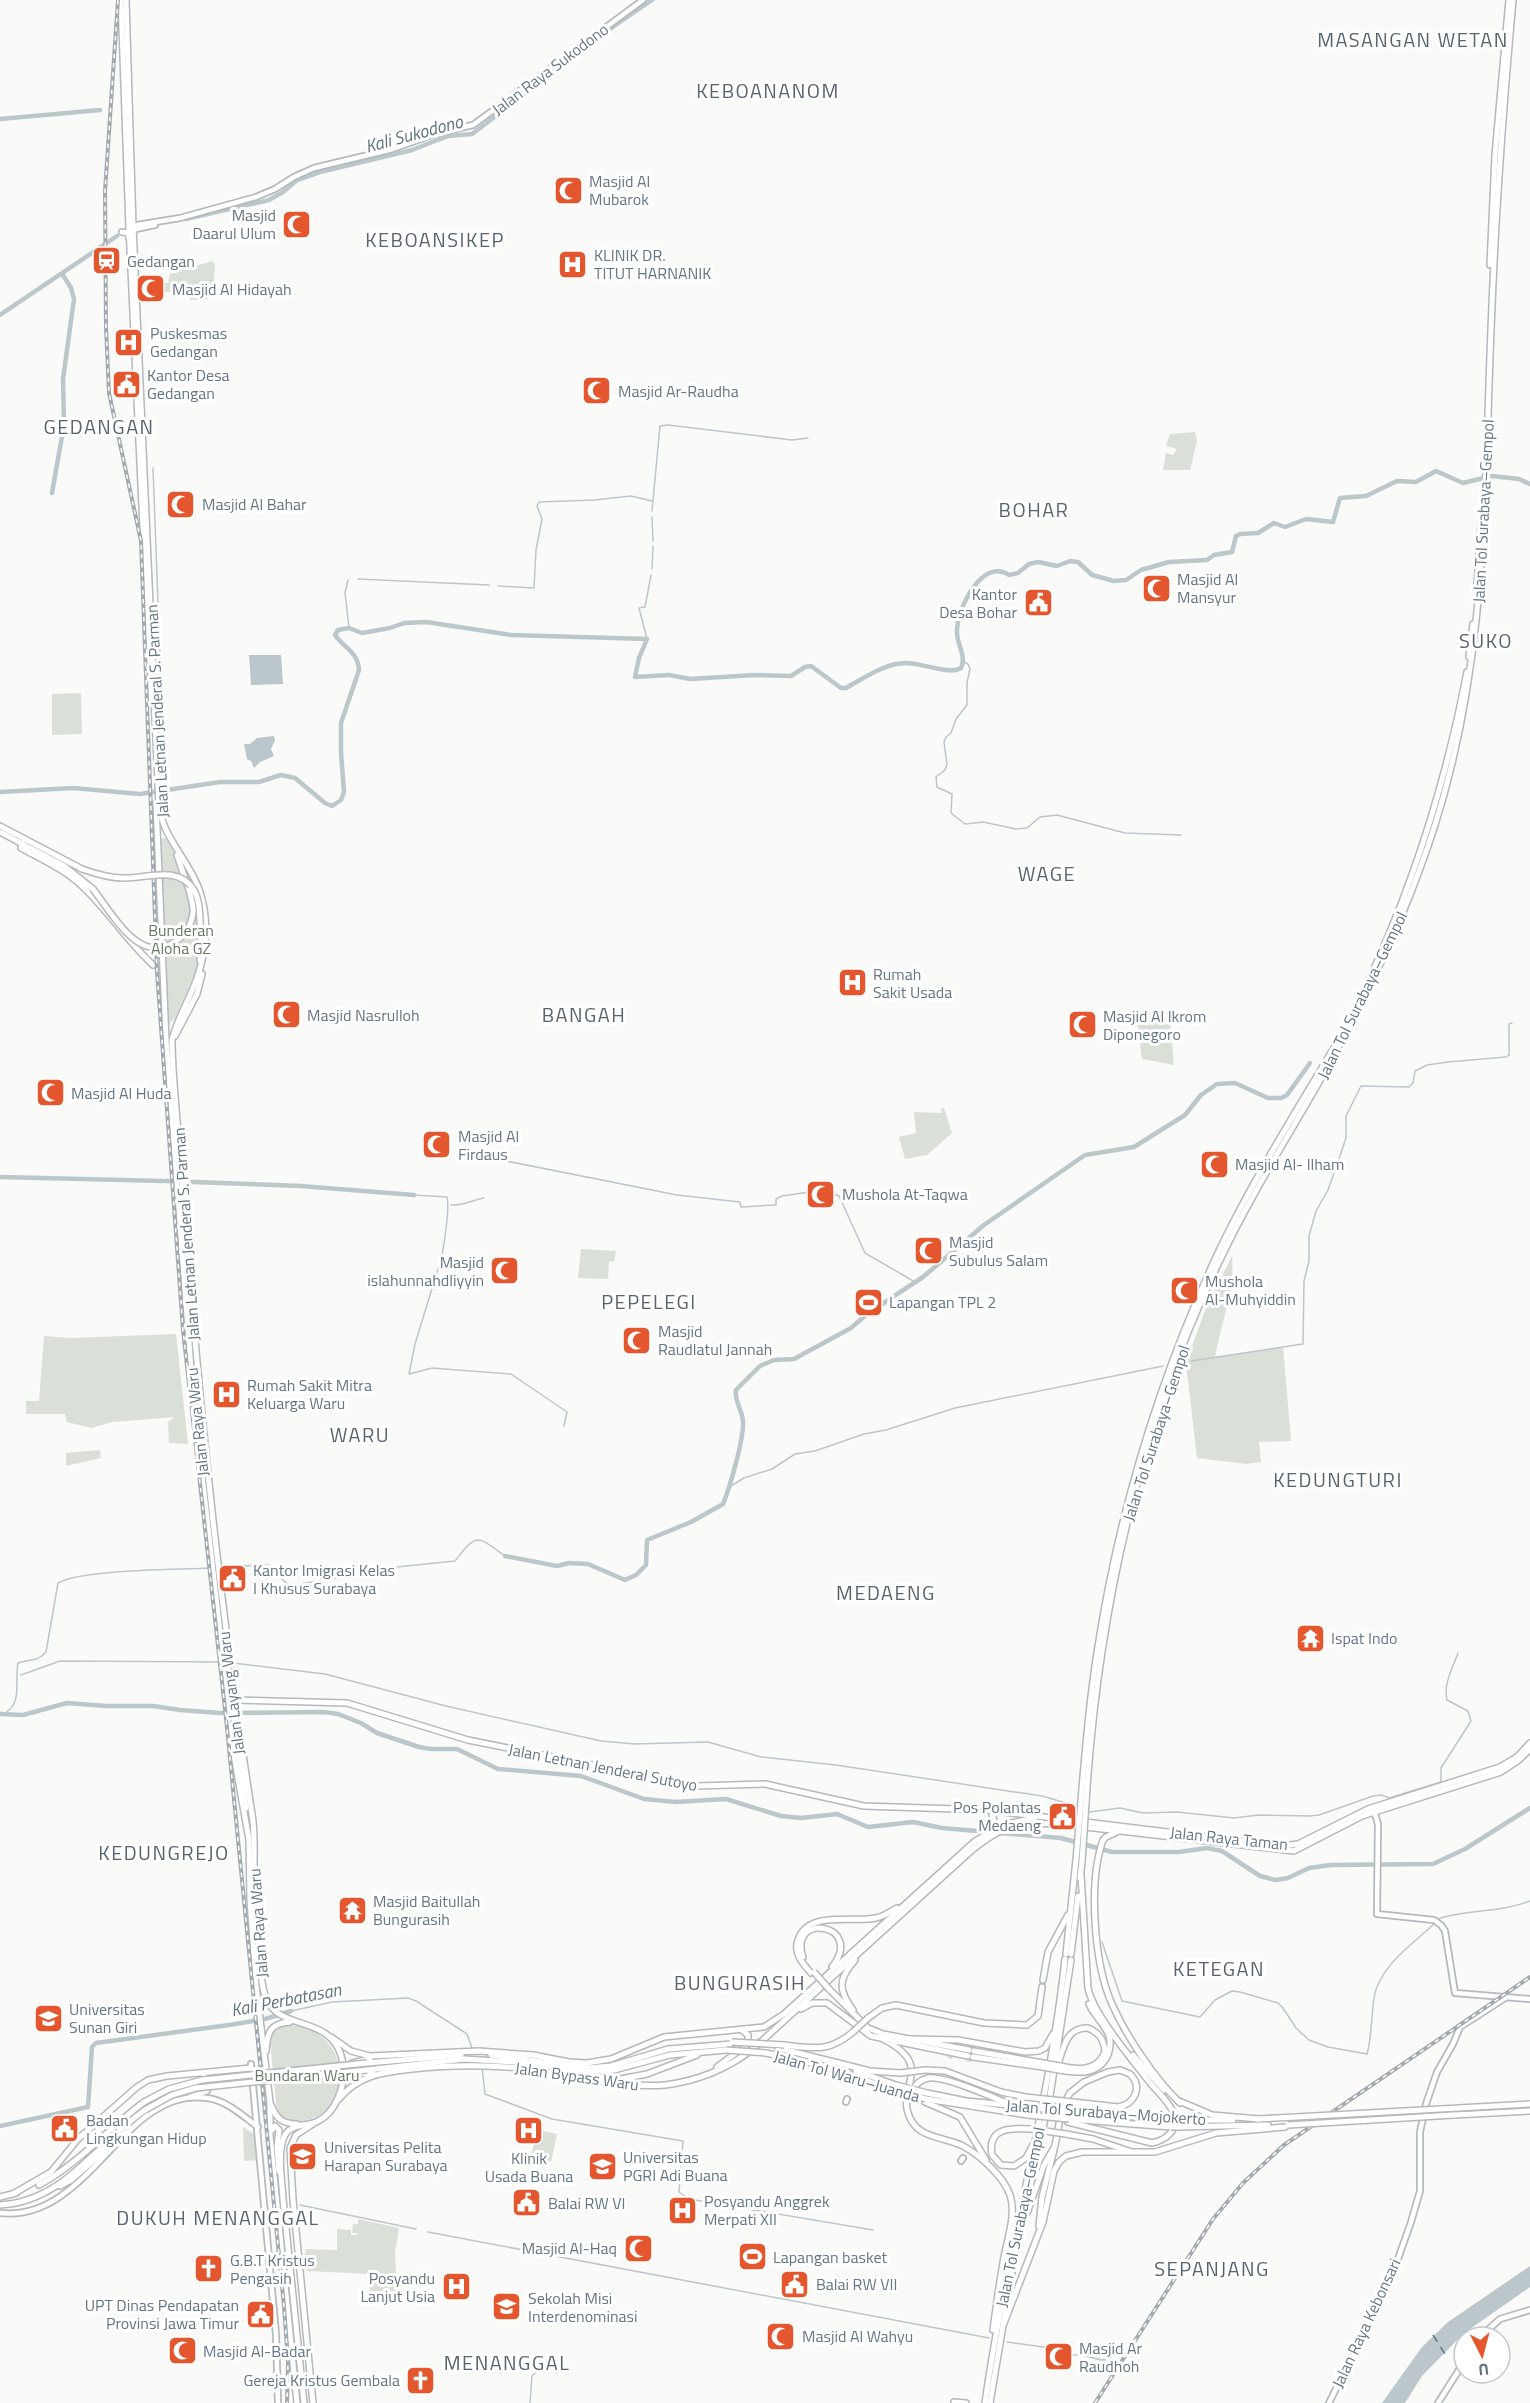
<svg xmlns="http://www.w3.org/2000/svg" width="1530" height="2403" font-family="'Titillium Web',sans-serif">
	<rect width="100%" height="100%" fill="#fafaf8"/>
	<!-- green -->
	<g fill="#dadfd7">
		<path d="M212,261L215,264L213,292L208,293V299L190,300V292H159L160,283H168L170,274Z"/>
		<path d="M1195,432L1197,441L1190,470H1163L1166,453L1173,455L1177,449L1166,446L1170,434Z"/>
		<path d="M81,693L82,734L52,735V694Z"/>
		<path d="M163,838L168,839L195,898L199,918V962L196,971L175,1018L168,1025L160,841Z"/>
		<path d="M1169,1013L1174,1065L1142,1059L1136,1014Z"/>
		<path d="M941,1108H944L952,1133L927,1155L905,1159L899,1137L916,1133L914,1112L942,1113Z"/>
		<path d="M581,1249L616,1251L614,1262L609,1261L608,1279L578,1278Z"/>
		<path d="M1232,1256C1235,1291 1221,1323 1215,1357L1283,1347L1291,1441L1259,1442L1261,1462L1247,1464L1197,1458L1186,1363L1206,1308Z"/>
		<path d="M176,1334L188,1444L169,1443L168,1422L174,1417L113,1422L91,1428L67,1422L65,1414H26V1401H39L44,1336L71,1338Z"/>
		<path d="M100,1450L101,1458L66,1466V1453Z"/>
		<path d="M282,2026C348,2018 363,2114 301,2121C290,2122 284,2121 277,2112L270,2042L273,2031Z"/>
		<path d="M243,2127L255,2135L259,2160L244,2161Z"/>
		<path d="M537,2130L557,2134L551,2162L531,2157Z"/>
		<path d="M358,2219L399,2228L395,2252L397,2293L370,2294V2274L307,2271L304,2257L306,2249L337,2250V2229L351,2230V2235H357V2233H352L353,2224H358Z"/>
	</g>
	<!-- water -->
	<g fill="#bbc7cb">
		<path d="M249,655H281L283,684L251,685Z"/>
		<path d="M274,736L275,740L271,749L274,756L260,762L254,768L251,761L247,759L244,744H250L257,738Z"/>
		<path d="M1530,2266V2287L1463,2334L1422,2376L1405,2403H1382L1422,2347L1448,2322Z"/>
	</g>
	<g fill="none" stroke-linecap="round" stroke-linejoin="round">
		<!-- stream -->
		<g stroke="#bbc7cb" stroke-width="1.5">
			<path d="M153,468L165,790"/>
			<path d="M652,511L660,426L668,425L792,440L808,438"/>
			<path d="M652,517L653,541"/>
			<path d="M652,569L653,546"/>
			<path d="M358,579L489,585"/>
			<path d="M348,580L345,593L349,628"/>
			<path d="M498,586L534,588L536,550L542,519L537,506L539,502L594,500L631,496L652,501"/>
			<path d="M647,639L639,608L645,607L651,575"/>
			<path d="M964,662L968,664L970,669L967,683V705L956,719L951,733L946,737L944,742L947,764L945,770L936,777L937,787L952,794L951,813L965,824L983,822L1016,829L1027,828L1040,817L1057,815L1125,833L1181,835"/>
			<path d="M496,1159L677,1195L740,1202L741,1207L776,1205V1199L782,1196L823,1190L839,1196L865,1253L915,1282"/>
			<path d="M414,1195L447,1197C450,1207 443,1258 438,1269L415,1344L409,1374L432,1368L511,1374L567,1412L564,1426"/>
			<path d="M451,1205C463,1206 472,1200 484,1198"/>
			<path d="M1191,1361L1303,1344L1304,1281L1309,1261V1236L1316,1211L1328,1190L1339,1159L1346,1138V1116L1361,1086L1409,1087L1413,1083L1415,1071L1427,1065L1448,1062L1506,1057L1509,1055V1024L1512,1023"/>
			<path d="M729,1487L744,1478L772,1469L795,1454L815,1451L864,1434L886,1430L955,1408L1163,1366"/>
			<path d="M222,1567L268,1565L286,1583L294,1585L361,1574L377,1569L455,1561C477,1533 476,1535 505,1556"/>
			<path d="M233,1663L325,1674L446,1706L601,1741L635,1744L708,1742L761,1757L836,1765L1042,1796L1073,1805L1075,1811H1078"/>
			<path d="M21,1675L60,1661L222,1662"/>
			<path d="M2,1715C24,1704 14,1683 18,1663C29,1659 38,1662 46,1652L58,1583C81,1569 179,1570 211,1568"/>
			<path d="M1089,1812L1120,1808L1143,1813L1177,1812L1234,1818L1259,1815L1309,1816L1319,1815L1373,1796L1382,1795L1389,1798L1441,1782V1768L1471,1721L1468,1711L1447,1700C1443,1684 1453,1667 1458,1653"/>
			<path d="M1438,1920L1440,1918C1469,1910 1502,1912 1530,1901"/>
			<path d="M1102,1942L1122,2001L1200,2017L1215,2000L1232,1991L1240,1992L1278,2003L1283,2008L1296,2028L1309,2040L1328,2047L1367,2054C1372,2036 1371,2017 1374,1998C1379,1966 1413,1944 1435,1923"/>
			<path d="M291,2011L332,2002L408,1998L416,2001L467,2034L472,2048"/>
			<path d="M482,2067L485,2094L552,2119L683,2141L679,2192L689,2199L873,2230"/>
			<path d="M300,2205L416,2229"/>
			<path d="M287,2212L290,2246"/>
			<path d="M428,2232L989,2338"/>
			<path d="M1007,2342L1051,2348L1071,2355H1082L1101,2360L1113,2359L1125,2365"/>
			<path d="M530,2403L532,2376L546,2363"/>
		</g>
		<!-- river -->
		<g stroke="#bbc7cb" stroke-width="4.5">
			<path d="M0,119L100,110"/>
			<path d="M186,219L269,200L283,192L297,180L320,172L412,150L448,136L472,134L614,26L652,0"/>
			<path d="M0,315L117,236"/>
			<path d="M52,493L64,425L63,379L74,299L71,288L63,275"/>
			<path d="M0,792L73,788L140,794L220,782H259L281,775L295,778L325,803L332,806L341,800L344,792L341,753V723L359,670C358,652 344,648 335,635L338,630L349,628L362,633L390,628L404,623L426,622L511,635L647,639L639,658L635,677L669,675L690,679L755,675L791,676L805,667L811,666L841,688H846C864,678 885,663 906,663C921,663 950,675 961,668C967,656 956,643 957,631C957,609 982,557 1009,575L1018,573L1029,564L1038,562L1057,566L1070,561L1078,562L1092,575L1114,581L1126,580L1141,570L1169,562L1207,560L1214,555L1232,552L1236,536L1240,534L1258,533L1274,523L1285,527L1306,519L1333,522L1340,498L1366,496L1397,481L1416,482L1436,471L1463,483L1492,476L1519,479L1530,484"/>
			<path d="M0,1177L163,1181"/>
			<path d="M166,1181L301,1186L414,1195"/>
			<path d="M505,1556L557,1566L569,1563L588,1564L625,1580L636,1575L646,1565L647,1540L691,1522L723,1504C730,1487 744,1439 743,1421C742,1409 734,1401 736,1390L760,1366L774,1360L794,1359L851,1328L867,1314L923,1277L984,1225L1085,1155L1134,1147L1185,1115L1201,1095L1217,1084L1235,1083L1268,1098H1281L1287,1095L1310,1063"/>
			<path d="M0,1714L23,1715L67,1703L106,1706H153L180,1710L220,1713L324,1712L338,1714L361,1723L377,1733L419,1747L431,1749H457L498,1769L581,1776L644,1799L676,1802L726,1799L781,1816L801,1818L837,1814L868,1827L913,1822L942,1828L1061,1838L1112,1852H1179L1207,1848L1222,1851L1260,1876L1275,1880L1288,1878L1309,1868L1331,1865L1433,1864L1465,1849L1530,1808"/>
			<path d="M0,2126L88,2107L92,2047L96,2043L229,2025L265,2019L291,2011"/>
		</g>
		<!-- ferry -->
		<path stroke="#60757c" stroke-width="1.5" stroke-dasharray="8 6" stroke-linecap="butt" d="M1433,2335L1445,2354"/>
		<!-- highway-tunnel -->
		<g stroke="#d5d9db" stroke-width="5" stroke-dasharray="5 2.5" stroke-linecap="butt">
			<path d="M969,2047L975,2048"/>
			<path d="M989,2050L994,2051"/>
			<path d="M948,2055L953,2057"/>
			<path d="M967,2059L973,2060"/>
		</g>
		<defs>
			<g id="major">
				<path d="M131,226L180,218L256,197L275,189L294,177L314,168L389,150L438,133L473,125L643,0"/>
				<path d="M131,230L155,225"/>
				<path d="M1374,1811L1378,1824L1377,1914L1434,1920L1441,1925L1445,1931L1455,1993L1530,1999"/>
				<path d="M251,2064L276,2334L278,2403"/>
				<path d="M846,2102L847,2099"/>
				<path d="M961,2161L963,2158"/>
				<path d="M0,2213C90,2223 124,2085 207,2098C226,2100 243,2116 258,2127"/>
				<path d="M1480,2337L1500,2319L1530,2310"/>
				<path d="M1329,2403L1392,2276L1411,2222L1420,2191V2132L1426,2104L1437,2072L1453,2044L1460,2027L1505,1998"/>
				<path d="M1438,2403L1464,2362"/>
			</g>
			<g id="highway">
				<path d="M121,0L129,227L151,699"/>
				<path d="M126,0L133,226L159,806C163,838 188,859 199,889C211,923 206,960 191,993C184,1009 176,1023 172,1040C172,1067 175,1094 177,1121C181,1166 185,1212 188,1257C203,1444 223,1629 252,1814C255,1831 254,1847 254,1864C256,1904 256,1947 263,1988C272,2038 333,2008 343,2063C346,2084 337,2113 316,2122C306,2126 289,2124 284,2137C277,2154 282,2180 283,2199L304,2403"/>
				<path d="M122,232L128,233L129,238"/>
				<path d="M1490,265L1495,155L1509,0"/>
				<path d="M1477,585L1481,526"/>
				<path d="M1469,657L1473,624"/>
				<path d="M156,804L166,1040L193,1396L234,1756L249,1840L250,1899L256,1986L270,2102V2136L297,2403"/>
				<path d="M0,826L82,869"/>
				<path d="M0,832L64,866L93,889"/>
				<path d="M22,843L21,848C43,860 66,870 84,888C109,912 127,941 153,965"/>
				<path d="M177,855L189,890"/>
				<path d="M200,960L201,932"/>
				<path d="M1368,982C1415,881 1446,782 1467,672"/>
				<path d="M1351,1017L1361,996"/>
				<path d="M175,1036L197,994L202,974"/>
				<path d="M233,1700L347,1703L468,1740L697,1786L765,1784L864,1806L987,1810L1282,1846L1298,1844L1368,1809L1500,1767L1517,1757L1530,1743"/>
				<path d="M238,1750L246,1808"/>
				<path d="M1081,1801C1085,1752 1089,1702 1097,1653C1118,1515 1158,1382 1217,1255C1251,1183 1294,1115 1335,1046"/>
				<path d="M1086,1802C1098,1614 1139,1426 1222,1256C1252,1193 1289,1135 1323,1075C1368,995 1407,913 1435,825C1487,661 1484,499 1491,330C1495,220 1503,110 1513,0"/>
				<path d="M992,1814L994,1821L992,1829"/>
				<path d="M1117,1832L1106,1837L1103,1840C1088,1882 1094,1964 1112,2004C1126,2036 1155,2079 1180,2103"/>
				<path d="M1080,1878L1082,1862"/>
				<path d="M1066,1954L1076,1860"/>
				<path d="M1071,1954L1078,1896"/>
				<path d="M803,1957C787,1912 866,1923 832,1967"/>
				<path d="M811,1973C803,1964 793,1953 798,1940C807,1910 853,1923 876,1918C883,1917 890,1912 897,1908"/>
				<path d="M1043,1980L1048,1952L1068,1915"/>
				<path d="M829,1989L868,2028L883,2034L969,2050"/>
				<path d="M801,2009L812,2003H827L871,2036L968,2056"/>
				<path d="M853,2010C838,1990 838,1979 855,1960"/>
				<path d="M868,2018L882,2008L896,2005L984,2023L1027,2025L1038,2016L1042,1987"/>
				<path d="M331,2037L351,2051L370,2056L479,2051L533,2055L569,2062L587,2063L611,2059L664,2037L764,2027L784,2014L974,1842L1002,1825L1035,1818"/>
				<path d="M883,2039C938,2067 893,2087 911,2120C921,2139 946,2137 963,2146C980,2155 1004,2177 1010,2195C1017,2215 1006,2242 1003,2263C999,2285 996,2308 993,2330"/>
				<path d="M909,2039L958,2040L1025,2052L1039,2051L1045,2048L1053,2034"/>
				<path d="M784,2045C814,2048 828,2053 853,2032"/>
				<path d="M778,2048L870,2071L900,2073"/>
				<path d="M266,2051C267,2033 270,2023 290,2022"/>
				<path d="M974,2051L1043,2063"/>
				<path d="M766,2053L824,2066L894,2090"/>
				<path d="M491,2055L590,2068L611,2066L668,2049L732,2044"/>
				<path d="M1133,2055L1164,2090"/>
				<path d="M973,2057L1043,2067"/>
				<path d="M370,2059L352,2063L350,2069L354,2074L373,2073"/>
				<path d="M1059,2061C1064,2045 1068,2027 1088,2028C1099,2033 1104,2039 1105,2052C1097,2072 1077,2070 1060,2066"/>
				<path d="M367,2063L461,2055"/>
				<path d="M717,2067L748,2044V2035L742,2030"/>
				<path d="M367,2070L464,2059L516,2062L590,2072L614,2070L670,2055L726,2050"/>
				<path d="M925,2070L945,2071L1001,2092L1025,2097"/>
				<path d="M1059,2070C1078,2073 1098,2076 1108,2055C1110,2049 1111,2042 1109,2036C1105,2024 1094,2016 1089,2004"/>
				<path d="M856,2071L896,2085"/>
				<path d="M615,2080L647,2074L697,2055"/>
				<path d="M911,2093C914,2085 920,2080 928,2078C945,2075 996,2099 1014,2106"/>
				<path d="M927,2093L966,2101L1028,2107"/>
				<path d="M190,2097L207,2091L209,2083L204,2076"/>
				<path d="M339,2099C358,2075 384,2072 412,2069C458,2064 502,2064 548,2072C587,2078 626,2088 665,2085C697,2081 727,2069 753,2049L971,1851C1004,1824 1017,1822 1059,1824L1294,1851L1362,1816L1501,1772L1519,1760L1530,1749"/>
				<path d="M926,2099L1027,2115"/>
				<path d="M1179,2101L1212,2115L1259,2119"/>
				<path d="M925,2102L960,2117L986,2160"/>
				<path d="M271,2105C276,2118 282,2124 297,2124"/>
				<path d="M1070,2112L1172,2120"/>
				<path d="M1454,2115L1530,2111"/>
				<path d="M1069,2119L1171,2127"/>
				<path d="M1257,2119L1296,2117"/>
				<path d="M1177,2120H1233"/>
				<path d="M1068,2122L1152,2143C1166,2140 1179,2130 1174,2114C1170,2103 1159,2093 1151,2084C1134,2062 1093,2014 1088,1988L1081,1875"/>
				<path d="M1176,2127L1268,2125"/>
				<path d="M1031,2129C1011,2128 987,2127 992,2155L1001,2165L1014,2166L1026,2158L1033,2145"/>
				<path d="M272,2130L275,2126L279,2130L277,2147L279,2171"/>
				<path d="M1066,2134L1093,2139L1129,2151"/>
				<path d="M39,2185C78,2164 108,2129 144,2102"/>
				<path d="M60,2186L71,2180L126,2132"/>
				<path d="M13,2194L51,2172L78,2139L137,2087L148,2080L167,2076L251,2068"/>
				<path d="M0,2197L16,2193"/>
				<path d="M0,2205C64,2202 96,2144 145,2110"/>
				<path d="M1027,2213L1044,2165L1055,2146L1062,2107L1070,2093L1084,2082L1108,2072L1120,2070L1130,2074C1143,2087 1135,2104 1118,2107L1073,2102"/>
				<path d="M1039,2226L1042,2197L1054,2150"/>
				<path d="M1004,2323L1043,2222L1054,2171L1059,2162L1066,2156L1082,2152H1155L1216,2133L1285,2127"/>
				<path d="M954,2402L966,2403"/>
				<path d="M313,2403L293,2200L290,2148L296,2135L313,2124"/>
				<path d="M985,2403C1006,2254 1049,2109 1065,1959"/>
				<path d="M990,2403L1014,2260L1050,2096L1071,1960"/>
			</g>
		</defs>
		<!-- major casing -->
		<use href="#major" stroke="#b5babe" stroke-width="8"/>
		<!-- highway casing -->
		<use href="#highway" stroke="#b4b9bd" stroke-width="8"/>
		<!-- major -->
		<use href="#major" stroke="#fff" stroke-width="4.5"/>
		<!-- highway -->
		<use href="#highway" stroke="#fff" stroke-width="5"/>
		<defs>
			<g id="rail">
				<path d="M118,0L105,191L106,327L109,393L141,541L157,972L183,1330L226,1718L284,2306L288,2362L287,2403"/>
				<path d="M1095,2403L1213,2219L1243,2183L1284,2145L1530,1977"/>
			</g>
		</defs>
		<!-- rail casing -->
		<use href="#rail" stroke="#a2aab0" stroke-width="4"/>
		<!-- rail -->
		<use href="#rail" stroke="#fff" stroke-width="1.5" stroke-dasharray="4.5" stroke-linecap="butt"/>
		<defs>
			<g id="highway-bridge">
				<path d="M82,869C96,874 109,878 123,878C146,879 178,864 194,890C201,902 199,918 201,932"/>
				<path d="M93,889C105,905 122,932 138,942C162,958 190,938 193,913C194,906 191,898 189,890"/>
				<path d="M225,1645L238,1750"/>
				<path d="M1076,1860L1081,1801"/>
				<path d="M1082,1862L1086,1802"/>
				<path d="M814,1972L829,1989"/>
				<path d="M853,2032L868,2018"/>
				<path d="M732,2042L784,2045"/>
				<path d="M726,2050L766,2053"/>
				<path d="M1043,2063L1060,2066"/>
				<path d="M1043,2067L1059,2070"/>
				<path d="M900,2073L925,2070"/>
				<path d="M896,2085L927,2093"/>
				<path d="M894,2090L926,2099"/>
				<path d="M1025,2097L1073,2102"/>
				<path d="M144,2102L169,2089L202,2080L367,2063"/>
				<path d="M1028,2107L1070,2112"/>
				<path d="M145,2110L172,2095L196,2088L367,2070"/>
				<path d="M1027,2115L1069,2119"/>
				<path d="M1296,2117L1530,2104"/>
				<path d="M1172,2120H1177"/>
				<path d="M1288,2125L1454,2115"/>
				<path d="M1171,2127H1176"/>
				<path d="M1031,2129L1066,2134"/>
			</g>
		</defs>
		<!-- highway-bridge casing -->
		<use href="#highway-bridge" stroke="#b4b9bd" stroke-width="8" stroke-linecap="butt"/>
		<!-- highway-bridge -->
		<use href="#highway-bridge" stroke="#fff" stroke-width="5"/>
	</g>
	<!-- icons -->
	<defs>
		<symbol id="mosque-square" viewBox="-11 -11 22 22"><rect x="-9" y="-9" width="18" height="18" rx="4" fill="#e4572e" stroke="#fff"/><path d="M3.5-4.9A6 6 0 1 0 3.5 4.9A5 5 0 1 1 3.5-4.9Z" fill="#fff"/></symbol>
		<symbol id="station-square" viewBox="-11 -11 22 22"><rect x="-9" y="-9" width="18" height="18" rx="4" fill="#e4572e" stroke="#fff"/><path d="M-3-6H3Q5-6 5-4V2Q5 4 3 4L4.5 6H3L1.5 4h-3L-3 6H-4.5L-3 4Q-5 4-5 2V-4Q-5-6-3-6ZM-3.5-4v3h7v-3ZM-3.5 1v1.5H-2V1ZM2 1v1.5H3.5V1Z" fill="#fff"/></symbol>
		<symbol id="hospital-square" viewBox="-11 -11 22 22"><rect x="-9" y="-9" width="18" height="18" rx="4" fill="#e4572e" stroke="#fff"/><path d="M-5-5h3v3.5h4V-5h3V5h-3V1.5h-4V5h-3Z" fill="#fff"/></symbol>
		<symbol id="civic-square" viewBox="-11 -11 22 22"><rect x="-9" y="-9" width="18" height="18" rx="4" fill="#e4572e" stroke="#fff"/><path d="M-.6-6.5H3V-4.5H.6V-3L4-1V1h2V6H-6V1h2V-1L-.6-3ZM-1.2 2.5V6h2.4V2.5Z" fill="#fff"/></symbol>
		<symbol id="stadium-square" viewBox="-11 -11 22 22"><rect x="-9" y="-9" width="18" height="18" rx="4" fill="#e4572e" stroke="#fff"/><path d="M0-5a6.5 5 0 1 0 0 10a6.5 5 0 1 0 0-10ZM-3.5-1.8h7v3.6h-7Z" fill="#fff"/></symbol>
		<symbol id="temple-square" viewBox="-11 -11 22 22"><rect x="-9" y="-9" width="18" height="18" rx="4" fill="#e4572e" stroke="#fff"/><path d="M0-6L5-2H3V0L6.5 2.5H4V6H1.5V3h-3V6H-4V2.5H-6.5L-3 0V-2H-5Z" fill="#fff"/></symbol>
		<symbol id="university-square" viewBox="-11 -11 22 22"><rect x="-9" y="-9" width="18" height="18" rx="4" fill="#e4572e" stroke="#fff"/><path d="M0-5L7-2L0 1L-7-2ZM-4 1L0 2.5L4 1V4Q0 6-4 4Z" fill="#fff"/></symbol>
		<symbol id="church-square" viewBox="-11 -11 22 22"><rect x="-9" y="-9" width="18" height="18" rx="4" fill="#e4572e" stroke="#fff"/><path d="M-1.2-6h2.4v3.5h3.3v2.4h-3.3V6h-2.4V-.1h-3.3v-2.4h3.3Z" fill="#fff"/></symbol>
	</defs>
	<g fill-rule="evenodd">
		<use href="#mosque-square" x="552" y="174" width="33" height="33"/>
		<use href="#mosque-square" x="280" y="208" width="33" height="33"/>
		<use href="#station-square" x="90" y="244" width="33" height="33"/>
		<use href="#hospital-square" x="556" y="248" width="33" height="33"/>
		<use href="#mosque-square" x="134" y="272" width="33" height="33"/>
		<use href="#hospital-square" x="112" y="326" width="33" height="33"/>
		<use href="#civic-square" x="110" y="368" width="33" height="33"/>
		<use href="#mosque-square" x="580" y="374" width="33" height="33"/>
		<use href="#mosque-square" x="164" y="488" width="33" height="33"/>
		<use href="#mosque-square" x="1140" y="572" width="33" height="33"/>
		<use href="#civic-square" x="1022" y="586" width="33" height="33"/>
		<use href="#hospital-square" x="836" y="966" width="33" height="33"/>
		<use href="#mosque-square" x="270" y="998" width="33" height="33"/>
		<use href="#mosque-square" x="1066" y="1008" width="33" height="33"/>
		<use href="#mosque-square" x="34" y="1076" width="33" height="33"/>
		<use href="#mosque-square" x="420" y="1128" width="33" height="33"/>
		<use href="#mosque-square" x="1198" y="1148" width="33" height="33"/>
		<use href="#mosque-square" x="804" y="1178" width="33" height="33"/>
		<use href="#mosque-square" x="912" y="1234" width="33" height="33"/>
		<use href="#mosque-square" x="488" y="1254" width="33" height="33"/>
		<use href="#mosque-square" x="1168" y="1274" width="33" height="33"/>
		<use href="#stadium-square" x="852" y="1286" width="33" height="33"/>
		<use href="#mosque-square" x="620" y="1324" width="33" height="33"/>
		<use href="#hospital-square" x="210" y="1378" width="33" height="33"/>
		<use href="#civic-square" x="216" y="1562" width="33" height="33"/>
		<use href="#temple-square" x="1294" y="1622" width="33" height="33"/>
		<use href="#civic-square" x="1046" y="1800" width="33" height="33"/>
		<use href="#temple-square" x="336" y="1894" width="33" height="33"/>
		<use href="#university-square" x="32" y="2002" width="33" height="33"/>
		<use href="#civic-square" x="48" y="2112" width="33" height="33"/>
		<use href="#hospital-square" x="512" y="2114" width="33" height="33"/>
		<use href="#university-square" x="286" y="2140" width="33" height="33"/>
		<use href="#university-square" x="586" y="2150" width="33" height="33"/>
		<use href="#civic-square" x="510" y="2186" width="33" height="33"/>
		<use href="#hospital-square" x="666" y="2194" width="33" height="33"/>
		<use href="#mosque-square" x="622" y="2232" width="33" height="33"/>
		<use href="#stadium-square" x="736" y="2240" width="33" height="33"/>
		<use href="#church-square" x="192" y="2252" width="33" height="33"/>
		<use href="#civic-square" x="778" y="2268" width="33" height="33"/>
		<use href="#hospital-square" x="440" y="2270" width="33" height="33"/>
		<use href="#university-square" x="490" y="2290" width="33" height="33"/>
		<use href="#civic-square" x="244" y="2298" width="33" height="33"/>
		<use href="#mosque-square" x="764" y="2320" width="33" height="33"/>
		<use href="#mosque-square" x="166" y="2334" width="33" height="33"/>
		<use href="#mosque-square" x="1042" y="2340" width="33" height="33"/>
		<use href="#church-square" x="404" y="2364" width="33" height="33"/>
	</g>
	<g text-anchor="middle" stroke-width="6" stroke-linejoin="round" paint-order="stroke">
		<!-- street labels -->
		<g font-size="16" fill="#657683" stroke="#fff">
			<text transform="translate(550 69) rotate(-37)" y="6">Jalan Raya Sukodono</text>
			<text transform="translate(1483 511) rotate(-87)" y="6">Jalan Tol Surabaya–Gempol</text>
			<text transform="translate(157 711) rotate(-93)" y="6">Jalan Letnan Jenderal S. Parman</text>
			<text transform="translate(1362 995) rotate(-64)" y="6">Jalan Tol Surabaya–Gempol</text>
			<text transform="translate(186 1234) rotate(-94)" y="6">Jalan Letnan Jenderal S. Parman</text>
			<text transform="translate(197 1422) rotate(-96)" y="6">Jalan Raya Waru</text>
			<text transform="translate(1156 1433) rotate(-72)" y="6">Jalan Tol Surabaya–Gempol</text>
			<text transform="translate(231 1693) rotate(-97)" y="6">Jalan Layang Waru</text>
			<text transform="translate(603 1767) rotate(11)" y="6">Jalan Letnan Jenderal Sutoyo</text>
			<text transform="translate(1229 1838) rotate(6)" y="6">Jalan Raya Taman</text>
			<text transform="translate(258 1923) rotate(-94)" y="6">Jalan Raya Waru</text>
			<text transform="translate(577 2076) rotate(8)" y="6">Jalan Bypass Waru</text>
			<text transform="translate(847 2076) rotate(16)" y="6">Jalan Tol Waru–Juanda</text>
			<text transform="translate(1106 2112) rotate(4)" y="6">Jalan Tol Surabaya–Mojokerto</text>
			<text transform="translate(1020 2217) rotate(-78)" y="6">Jalan Tol Surabaya–Gempol</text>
			<text transform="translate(1366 2323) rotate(-65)" y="6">Jalan Raya Kebonsari</text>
		</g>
		<!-- poi labels -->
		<g font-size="16" fill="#657683" stroke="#fff" text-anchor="start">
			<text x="589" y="187">Masjid Al<tspan x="589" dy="18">Mubarok</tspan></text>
			<text x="276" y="221" text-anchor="end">Masjid<tspan x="276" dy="18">Daarul Ulum</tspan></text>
			<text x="594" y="261">KLINIK DR.<tspan x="594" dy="18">TITUT HARNANIK</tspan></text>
			<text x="127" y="267">Gedangan</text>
			<text x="172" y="295">Masjid Al Hidayah</text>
			<text x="150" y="339">Puskesmas<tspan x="150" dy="18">Gedangan</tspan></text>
			<text x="147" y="381">Kantor Desa<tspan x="147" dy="18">Gedangan</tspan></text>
			<text x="618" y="397">Masjid Ar-Raudha</text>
			<text x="202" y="510">Masjid Al Bahar</text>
			<text x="1177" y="585">Masjid Al<tspan x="1177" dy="18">Mansyur</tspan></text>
			<text x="1017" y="600" text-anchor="end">Kantor<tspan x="1017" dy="18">Desa Bohar</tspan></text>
			<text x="873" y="980">Rumah<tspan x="873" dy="18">Sakit Usada</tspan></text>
			<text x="307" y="1021">Masjid Nasrulloh</text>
			<text x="1103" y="1022">Masjid Al Ikrom<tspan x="1103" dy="18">Diponegoro</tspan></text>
			<text x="71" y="1099">Masjid Al Huda</text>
			<text x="458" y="1142">Masjid Al<tspan x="458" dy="18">Firdaus</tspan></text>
			<text x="1235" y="1170">Masjid Al- Ilham</text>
			<text x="842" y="1200">Mushola At-Taqwa</text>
			<text x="949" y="1248">Masjid<tspan x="949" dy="18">Subulus Salam</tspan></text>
			<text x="484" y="1268" text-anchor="end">Masjid<tspan x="484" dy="18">islahunnahdliyyin</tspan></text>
			<text x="1205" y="1287">Mushola<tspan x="1205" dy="18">Al-Muhyiddin</tspan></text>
			<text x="889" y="1308">Lapangan TPL 2</text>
			<text x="658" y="1337">Masjid<tspan x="658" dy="18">Raudlatul Jannah</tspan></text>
			<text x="247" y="1391">Rumah Sakit Mitra<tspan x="247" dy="18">Keluarga Waru</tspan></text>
			<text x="253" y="1576">Kantor Imigrasi Kelas<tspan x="253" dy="18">I Khusus Surabaya</tspan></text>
			<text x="1331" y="1644">Ispat Indo</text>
			<text x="1041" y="1813" text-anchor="end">Pos Polantas<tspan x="1041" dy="18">Medaeng</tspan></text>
			<text x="373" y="1907">Masjid Baitullah<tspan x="373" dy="18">Bungurasih</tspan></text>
			<text x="69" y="2015">Universitas<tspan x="69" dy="18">Sunan Giri</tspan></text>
			<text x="86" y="2126">Badan<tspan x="86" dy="18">Lingkungan Hidup</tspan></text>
			<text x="324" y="2153">Universitas Pelita<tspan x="324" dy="18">Harapan Surabaya</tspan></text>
			<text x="623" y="2163">Universitas<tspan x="623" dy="18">PGRI Adi Buana</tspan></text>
			<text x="529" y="2164" text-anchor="middle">Klinik<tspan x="529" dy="18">Usada Buana</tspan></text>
			<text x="704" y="2207">Posyandu Anggrek<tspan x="704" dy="18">Merpati XII</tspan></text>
			<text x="548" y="2209">Balai RW VI</text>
			<text x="617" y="2254" text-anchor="end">Masjid Al-Haq</text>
			<text x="773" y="2263">Lapangan basket</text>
			<text x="230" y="2266">G.B.T Kristus<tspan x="230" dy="18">Pengasih</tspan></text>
			<text x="435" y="2284" text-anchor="end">Posyandu<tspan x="435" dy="18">Lanjut Usia</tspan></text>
			<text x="816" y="2290">Balai RW VII</text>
			<text x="528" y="2304">Sekolah Misi<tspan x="528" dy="18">Interdenominasi</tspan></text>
			<text x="239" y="2311" text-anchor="end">UPT Dinas Pendapatan<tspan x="239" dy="18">Provinsi Jawa Timur</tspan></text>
			<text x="802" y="2342">Masjid Al Wahyu</text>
			<text x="1079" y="2354">Masjid Ar<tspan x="1079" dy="18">Raudhoh</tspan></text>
			<text x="203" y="2357">Masjid Al-Badar</text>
			<text x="400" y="2386" text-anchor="end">Gereja Kristus Gembala</text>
		</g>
		<!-- park labels -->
		<g font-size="16" fill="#687a64" stroke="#fff">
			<text x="181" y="936">Bunderan<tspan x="181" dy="18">Aloha GZ</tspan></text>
			<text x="307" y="2081">Bundaran Waru</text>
		</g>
		<!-- water labels -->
		<g font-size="18" font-style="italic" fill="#60757c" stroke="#fff">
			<text transform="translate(414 134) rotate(-15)" y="6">Kali Sukodono</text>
			<text transform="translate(286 2000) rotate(-11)" y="6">Kali Perbatasan</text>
		</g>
		<!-- quarter labels -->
		<g font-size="20" letter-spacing="1.5" fill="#57646e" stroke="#fff">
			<text x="1413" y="47">MASANGAN WETAN</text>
			<text x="768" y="98">KEBOANANOM</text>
			<text x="435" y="247">KEBOANSIKEP</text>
			<text x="99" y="434">GEDANGAN</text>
			<text x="1034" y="517">BOHAR</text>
			<text x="1486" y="648">SUKO</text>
			<text x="1047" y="881">WAGE</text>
			<text x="584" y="1022">BANGAH</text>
			<text x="649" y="1309">PEPELEGI</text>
			<text x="360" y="1442">WARU</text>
			<text x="1338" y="1487">KEDUNGTURI</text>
			<text x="886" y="1600">MEDAENG</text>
			<text x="164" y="1860">KEDUNGREJO</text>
			<text x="1219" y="1976">KETEGAN</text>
			<text x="740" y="1990">BUNGURASIH</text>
			<text x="218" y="2225">DUKUH MENANGGAL</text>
			<text x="1212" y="2276">SEPANJANG</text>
			<text x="507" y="2370">MENANGGAL</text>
		</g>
	</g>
	<!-- north arrow -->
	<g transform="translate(1482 2355) rotate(174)"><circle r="28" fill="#ffffff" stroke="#c1c8cd" stroke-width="1.5"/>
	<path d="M0-4.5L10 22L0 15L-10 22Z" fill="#e4572e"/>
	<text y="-9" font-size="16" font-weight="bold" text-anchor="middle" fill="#657683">U</text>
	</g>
</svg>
